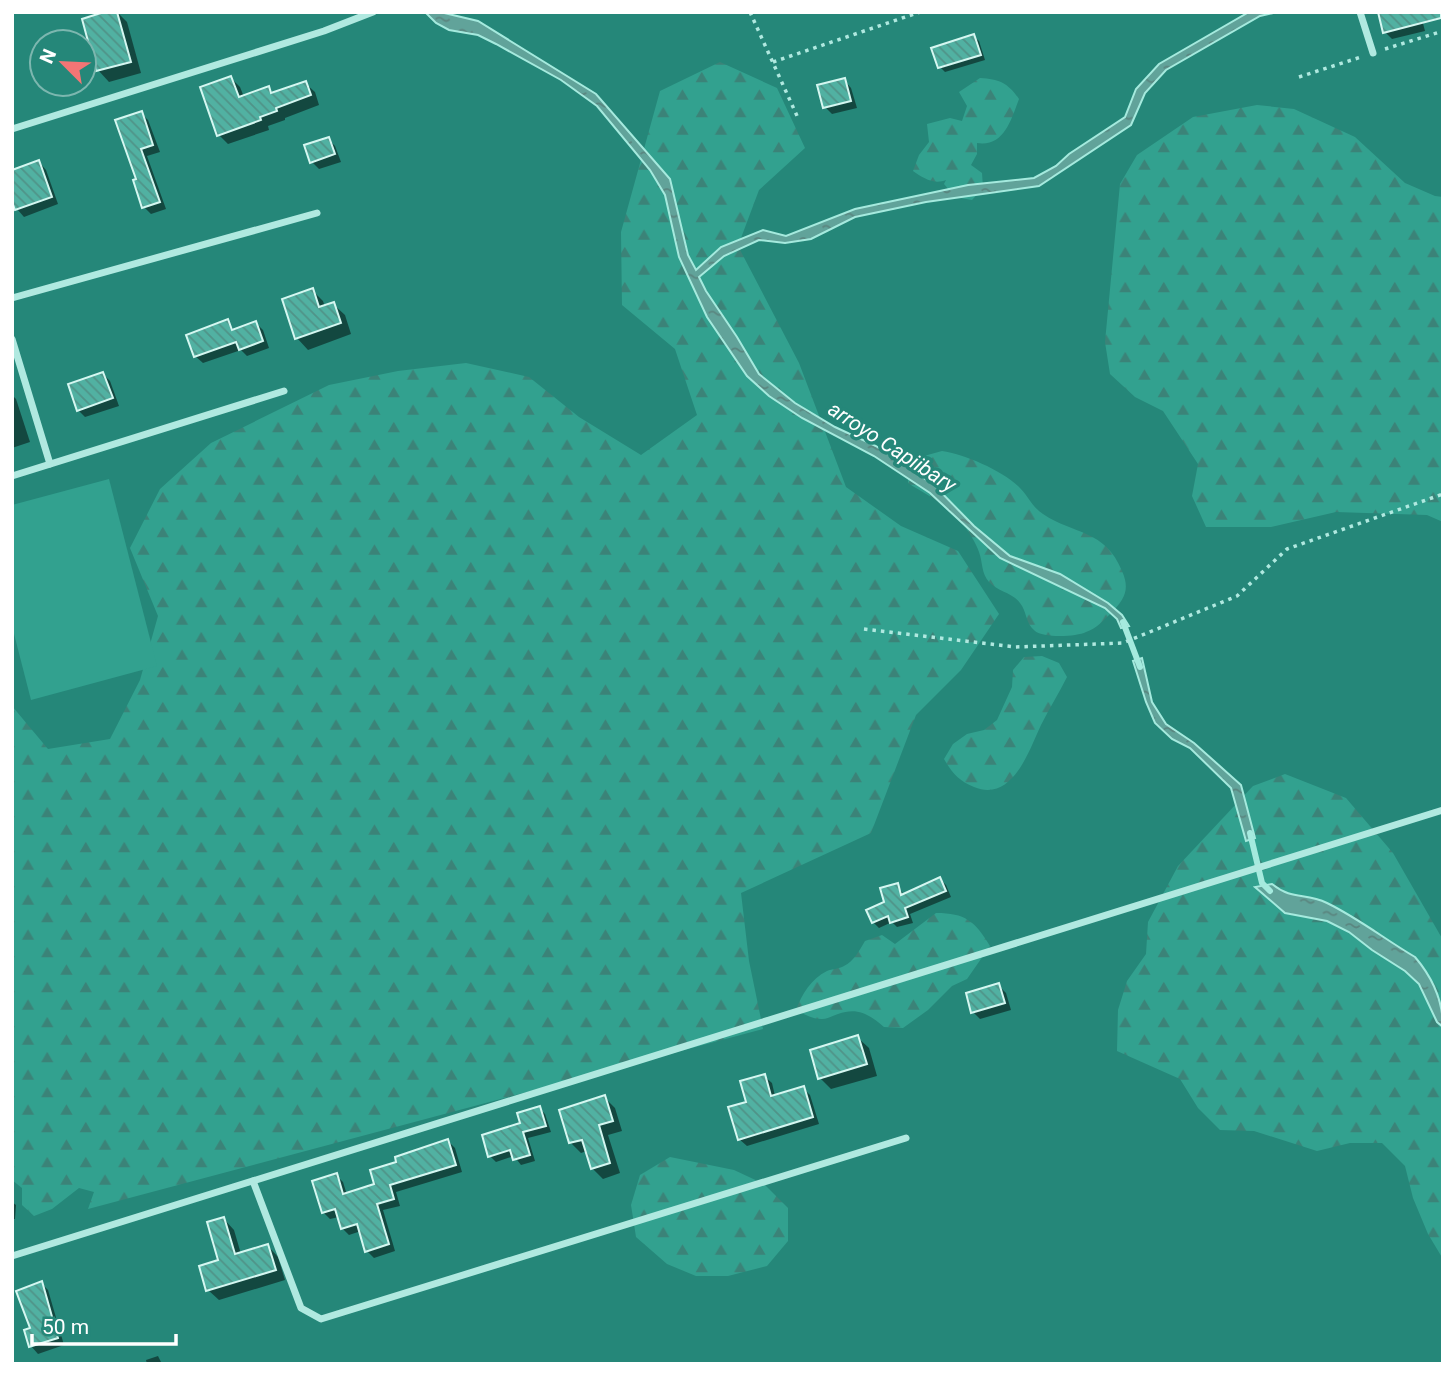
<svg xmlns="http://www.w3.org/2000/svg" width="1455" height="1376" font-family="Roboto,sans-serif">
	<defs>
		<pattern id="forest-firs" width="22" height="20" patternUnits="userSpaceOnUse" patternTransform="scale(1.75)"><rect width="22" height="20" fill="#32a18f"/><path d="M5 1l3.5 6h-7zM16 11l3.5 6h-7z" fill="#3b8378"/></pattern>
		<pattern id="water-ripples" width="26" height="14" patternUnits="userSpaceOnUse" patternTransform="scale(1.75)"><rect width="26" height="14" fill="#61a39a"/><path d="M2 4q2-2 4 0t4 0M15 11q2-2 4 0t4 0" fill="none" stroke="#5a857f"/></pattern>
		<pattern id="building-back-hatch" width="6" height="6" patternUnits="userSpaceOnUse" patternTransform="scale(1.75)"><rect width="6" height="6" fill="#51b1a2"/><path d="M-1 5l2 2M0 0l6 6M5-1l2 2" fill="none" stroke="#509388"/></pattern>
	</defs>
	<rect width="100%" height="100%" fill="#258779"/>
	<!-- forest -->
	<g fill="url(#forest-firs)">
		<path d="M720,62L777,88L805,148L759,190L738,246L799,363L846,487L901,526L958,551L999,614L961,670L916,715L871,833L741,893L749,961L763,1029L88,1209L94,1192L79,1188L52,1209L34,1216L22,1205V1188L12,1180V706L48,749L110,739L140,680L158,616L130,548L160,489L211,443L329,385L398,371L466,363L529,377L579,417L641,455L697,415L675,349L622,305L621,232L660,91Z"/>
		<path d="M980,78C999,79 1008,83 1019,99C1011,120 1004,147 977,143V154L971,165L982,173L983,188L972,200L955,197L944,184L946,180C934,185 923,178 913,171L919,155L929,142L927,124L950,118L962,121L967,106L959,92Z"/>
		<path d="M1257,105L1294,109L1355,137L1405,183L1435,196L1443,197V522L1427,515L1336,512L1271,527H1206L1192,496L1198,464L1163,411L1135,397L1110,374L1105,342L1120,184L1137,155L1193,117Z"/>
		<path d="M942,451C964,454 1001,470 1018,486C1027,494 1032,507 1043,514C1074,535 1105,529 1122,571C1130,589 1125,599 1111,613C1104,620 1096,629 1086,632C1076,637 1043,638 1035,631C1025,623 1027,611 1020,603C1013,593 997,591 989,582C981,573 983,563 979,552C976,543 969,532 963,524C951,506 926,495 908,483V466L924,456Z"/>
		<path d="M1042,656L1059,663L1067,677C1059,693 1049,709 1041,725C1029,750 1013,803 974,787C959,781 952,773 944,759L953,744L967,734L984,730L997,720L1012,687L1013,670L1024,657Z"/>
		<path d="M1285,774L1346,798L1393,853L1443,940V1259L1428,1234L1413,1198L1405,1166L1382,1143H1350L1317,1151L1254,1131L1220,1130L1198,1108L1180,1079L1117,1051L1118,1010L1127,981L1146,954L1148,922L1178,866L1253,786Z"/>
		<path d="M936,913C965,913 975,921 990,946L967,979L952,986L928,1010L903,1028L884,1027C869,1014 857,1007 838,1014C832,1016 828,1019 822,1019C812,1019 804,1014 796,1010C802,994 811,979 827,971C832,969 839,969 844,966C854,961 859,951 865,941L882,935L895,944Z"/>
		<path d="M670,1157L734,1170L764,1184L788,1208V1241L767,1266L728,1276H696L667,1264L636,1237L631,1205L640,1175Z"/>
	</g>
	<!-- pitch -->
	<path fill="#32a18f" d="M109,479L157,666L31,700L12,626V505Z"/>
	<!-- water -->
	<g fill="url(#water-ripples)" stroke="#a5eade" stroke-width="2">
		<path d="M425,12H440L478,21L596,94L670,179L688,255L696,270L721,247L763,230L786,236L855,209L968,185L1034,178L1056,166L1069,154L1125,117L1136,89L1159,64L1249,12H1278L1260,16L1166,70L1145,93L1131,125L1039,186L926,202L855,217L811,239L785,243L759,240L724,256L699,277L706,291L737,337L759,374L795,403L835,427L876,446L934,485L974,526L1010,556L1060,574L1108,603L1122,615L1129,626L1121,628L1117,619L1105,608L1000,558L930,493L874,456L802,418L769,396L747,376L707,317L679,257L665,195L650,170L597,106L561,80L496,44L478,35L449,30L436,23Z"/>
		<path d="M1142,658L1152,702L1166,724L1194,743L1241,785L1255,838L1246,841L1231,788L1190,748L1172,739L1155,723L1146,702L1133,661Z"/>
		<path d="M1272,884C1293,901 1305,892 1327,903C1358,918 1386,940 1415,957C1432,977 1443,1001 1443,1027L1437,1022L1419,984L1405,971L1372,950L1349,932L1327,921L1285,913L1255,887Z"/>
	</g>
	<!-- shadow -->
	<g fill="#0007">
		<path d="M111,12H117L127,22L141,73L109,82L98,70Z"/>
		<path d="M1420,12L1425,31L1392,39L1385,32Z"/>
		<path d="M973,36L979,41L985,60L945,72L940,67Z"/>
		<path d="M231,78L240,87L244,97L268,88L274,94L305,83L315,92L319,105L285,118V120L268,126L269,130L228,144L219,135Z"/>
		<path d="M844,80L851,88L857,108L832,114L825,107Z"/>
		<path d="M141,113L148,120L160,152L147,156L166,209L151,214L144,207L138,180Z"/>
		<path d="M328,139L335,146L341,162L319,169L312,162Z"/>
		<path d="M39,162L46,170L58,204L24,217L17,209Z"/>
		<path d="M312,290L323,301L325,307L333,304L345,315L351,334L308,350L297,338Z"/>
		<path d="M227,322L235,331L256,323L263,330L269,348L247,356L241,350L203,363L195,356Z"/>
		<path d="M103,374L110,381L119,406L85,417L78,410Z"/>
		<path d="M12,395L16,399L30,442L12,448Z"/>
		<path d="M940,879L946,885L951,897L910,914L913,923L897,927L892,922L879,928L873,922L897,885L904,895Z"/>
		<path d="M998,985L1006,993L1011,1010L980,1019L973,1012Z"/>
		<path d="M857,1037L869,1048L877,1076L831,1089L820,1078Z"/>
		<path d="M764,1076L772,1083L775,1096L803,1088L810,1095L819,1124L747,1146L739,1139L748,1103Z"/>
		<path d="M604,1097L615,1108L622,1131L608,1135L620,1173L603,1179L592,1168L587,1151L581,1153L571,1143Z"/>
		<path d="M539,1108L545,1114L551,1132L528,1138L535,1161L521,1165L514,1156L496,1162L490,1156Z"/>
		<path d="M448,1141L455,1148L462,1172L396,1192L400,1206L383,1210L395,1251L374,1258L367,1251L361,1231L349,1235L342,1228L339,1217L330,1219L323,1212L336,1175L343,1182L347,1195L376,1185L399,1163Z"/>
		<path d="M12,1202L16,1205L15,1219H12Z"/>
		<path d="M224,1219L234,1230L241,1254L268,1246L278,1257L285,1280L219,1300L208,1290L221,1261Z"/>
		<path d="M41,1283L48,1290L64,1345L38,1354L31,1346Z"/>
		<path d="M158,1356L162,1364H147L146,1360Z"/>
	</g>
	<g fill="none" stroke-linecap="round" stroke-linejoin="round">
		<!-- stream -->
		<g stroke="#a5eade" stroke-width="6">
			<path d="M1123,622L1140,667"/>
			<path d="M1250,833L1262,883L1270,891"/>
		</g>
	</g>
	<!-- building -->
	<g fill="url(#building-back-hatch)" stroke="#d5f7f1" stroke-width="2">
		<path d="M104,12H117L131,62L96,71L82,19Z"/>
		<path d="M1378,12H1441V18L1383,33Z"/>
		<path d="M974,34L981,55L938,68L931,48Z"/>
		<path d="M231,76L239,97L269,86L271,93L306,81L311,95L276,108L277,111L260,117L261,120L217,136L200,87Z"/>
		<path d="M845,78L851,101L823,108L817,85Z"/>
		<path d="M142,111L153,145L141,149L160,202L142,208L133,180L136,179L115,120Z"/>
		<path d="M329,137L335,154L310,163L304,145Z"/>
		<path d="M39,160L52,197L15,210L12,202V170Z"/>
		<path d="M313,288L319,307L334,302L341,323L295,339L282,299Z"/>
		<path d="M228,319L232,330L256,321L263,341L239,350L236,342L194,357L186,335Z"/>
		<path d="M103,372L113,398L77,411L68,384Z"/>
		<path d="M940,877L946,891L905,908L908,917L890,923L888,916L872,923L866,910L884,902L880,888L898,883L901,895Z"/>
		<path d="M999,983L1005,1003L971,1013L966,993Z"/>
		<path d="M858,1035L867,1064L818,1079L810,1050Z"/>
		<path d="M765,1074L771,1096L804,1086L813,1117L738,1140L728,1107L746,1102L740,1081Z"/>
		<path d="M605,1095L613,1121L599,1125L610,1163L591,1169L582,1140L569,1143L559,1110Z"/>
		<path d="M540,1106L546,1126L523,1132L530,1155L513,1160L510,1150L488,1157L482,1135L520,1123L517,1113Z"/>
		<path d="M448,1139L456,1165L390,1185L394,1199L377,1204L389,1244L365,1252L357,1224L341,1229L335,1209L322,1213L312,1181L337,1173L343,1194L374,1184L370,1170L396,1162L395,1157Z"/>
		<path d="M224,1217L235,1254L268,1244L276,1270L206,1291L199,1266L218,1260L207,1222Z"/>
		<path d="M42,1281L58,1338L29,1347L24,1330L30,1328L16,1291Z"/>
	</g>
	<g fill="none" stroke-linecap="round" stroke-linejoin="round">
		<!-- path -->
		<g stroke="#b0e9e0" stroke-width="3.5" stroke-dasharray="3.5 5" stroke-linecap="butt">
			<path d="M750,12L798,118"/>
			<path d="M1385,49L1443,31"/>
			<path d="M773,62L920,12"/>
			<path d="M1299,77L1361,57"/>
			<path d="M864,629L1015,647L1123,643L1237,596L1287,549L1443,494"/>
		</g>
		<!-- minor -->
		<g stroke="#b0e9e0" stroke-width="7">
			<path d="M1360,12L1373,53"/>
			<path d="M12,129L324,31L373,12"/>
			<path d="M12,298L317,213"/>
			<path d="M12,339L50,464"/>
			<path d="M12,476L284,391"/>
			<path d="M253,1181L301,1308L321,1319L906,1138"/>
			<path d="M12,1256L1443,810"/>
		</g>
	</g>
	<g text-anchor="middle" stroke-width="7" stroke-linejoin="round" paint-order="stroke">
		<!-- water labels -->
		<g font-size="21" font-style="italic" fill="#fff" stroke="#258779">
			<text transform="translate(892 447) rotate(33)" y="7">arroyo Capiibary</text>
		</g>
	</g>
	<!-- border -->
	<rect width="1455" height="1376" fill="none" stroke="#ffffff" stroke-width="28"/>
	<!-- north arrow -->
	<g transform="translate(63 63) rotate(294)"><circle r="33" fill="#258779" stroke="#7cb7af" stroke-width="2"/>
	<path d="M0-5L12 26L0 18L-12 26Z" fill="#f37575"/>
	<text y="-10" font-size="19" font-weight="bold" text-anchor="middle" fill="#ffffff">N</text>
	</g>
	<!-- scale -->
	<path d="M32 1334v10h144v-10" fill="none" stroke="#ffffff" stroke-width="3.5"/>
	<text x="42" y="1334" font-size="21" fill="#ffffff" stroke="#258779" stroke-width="5" paint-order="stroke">50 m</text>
</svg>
